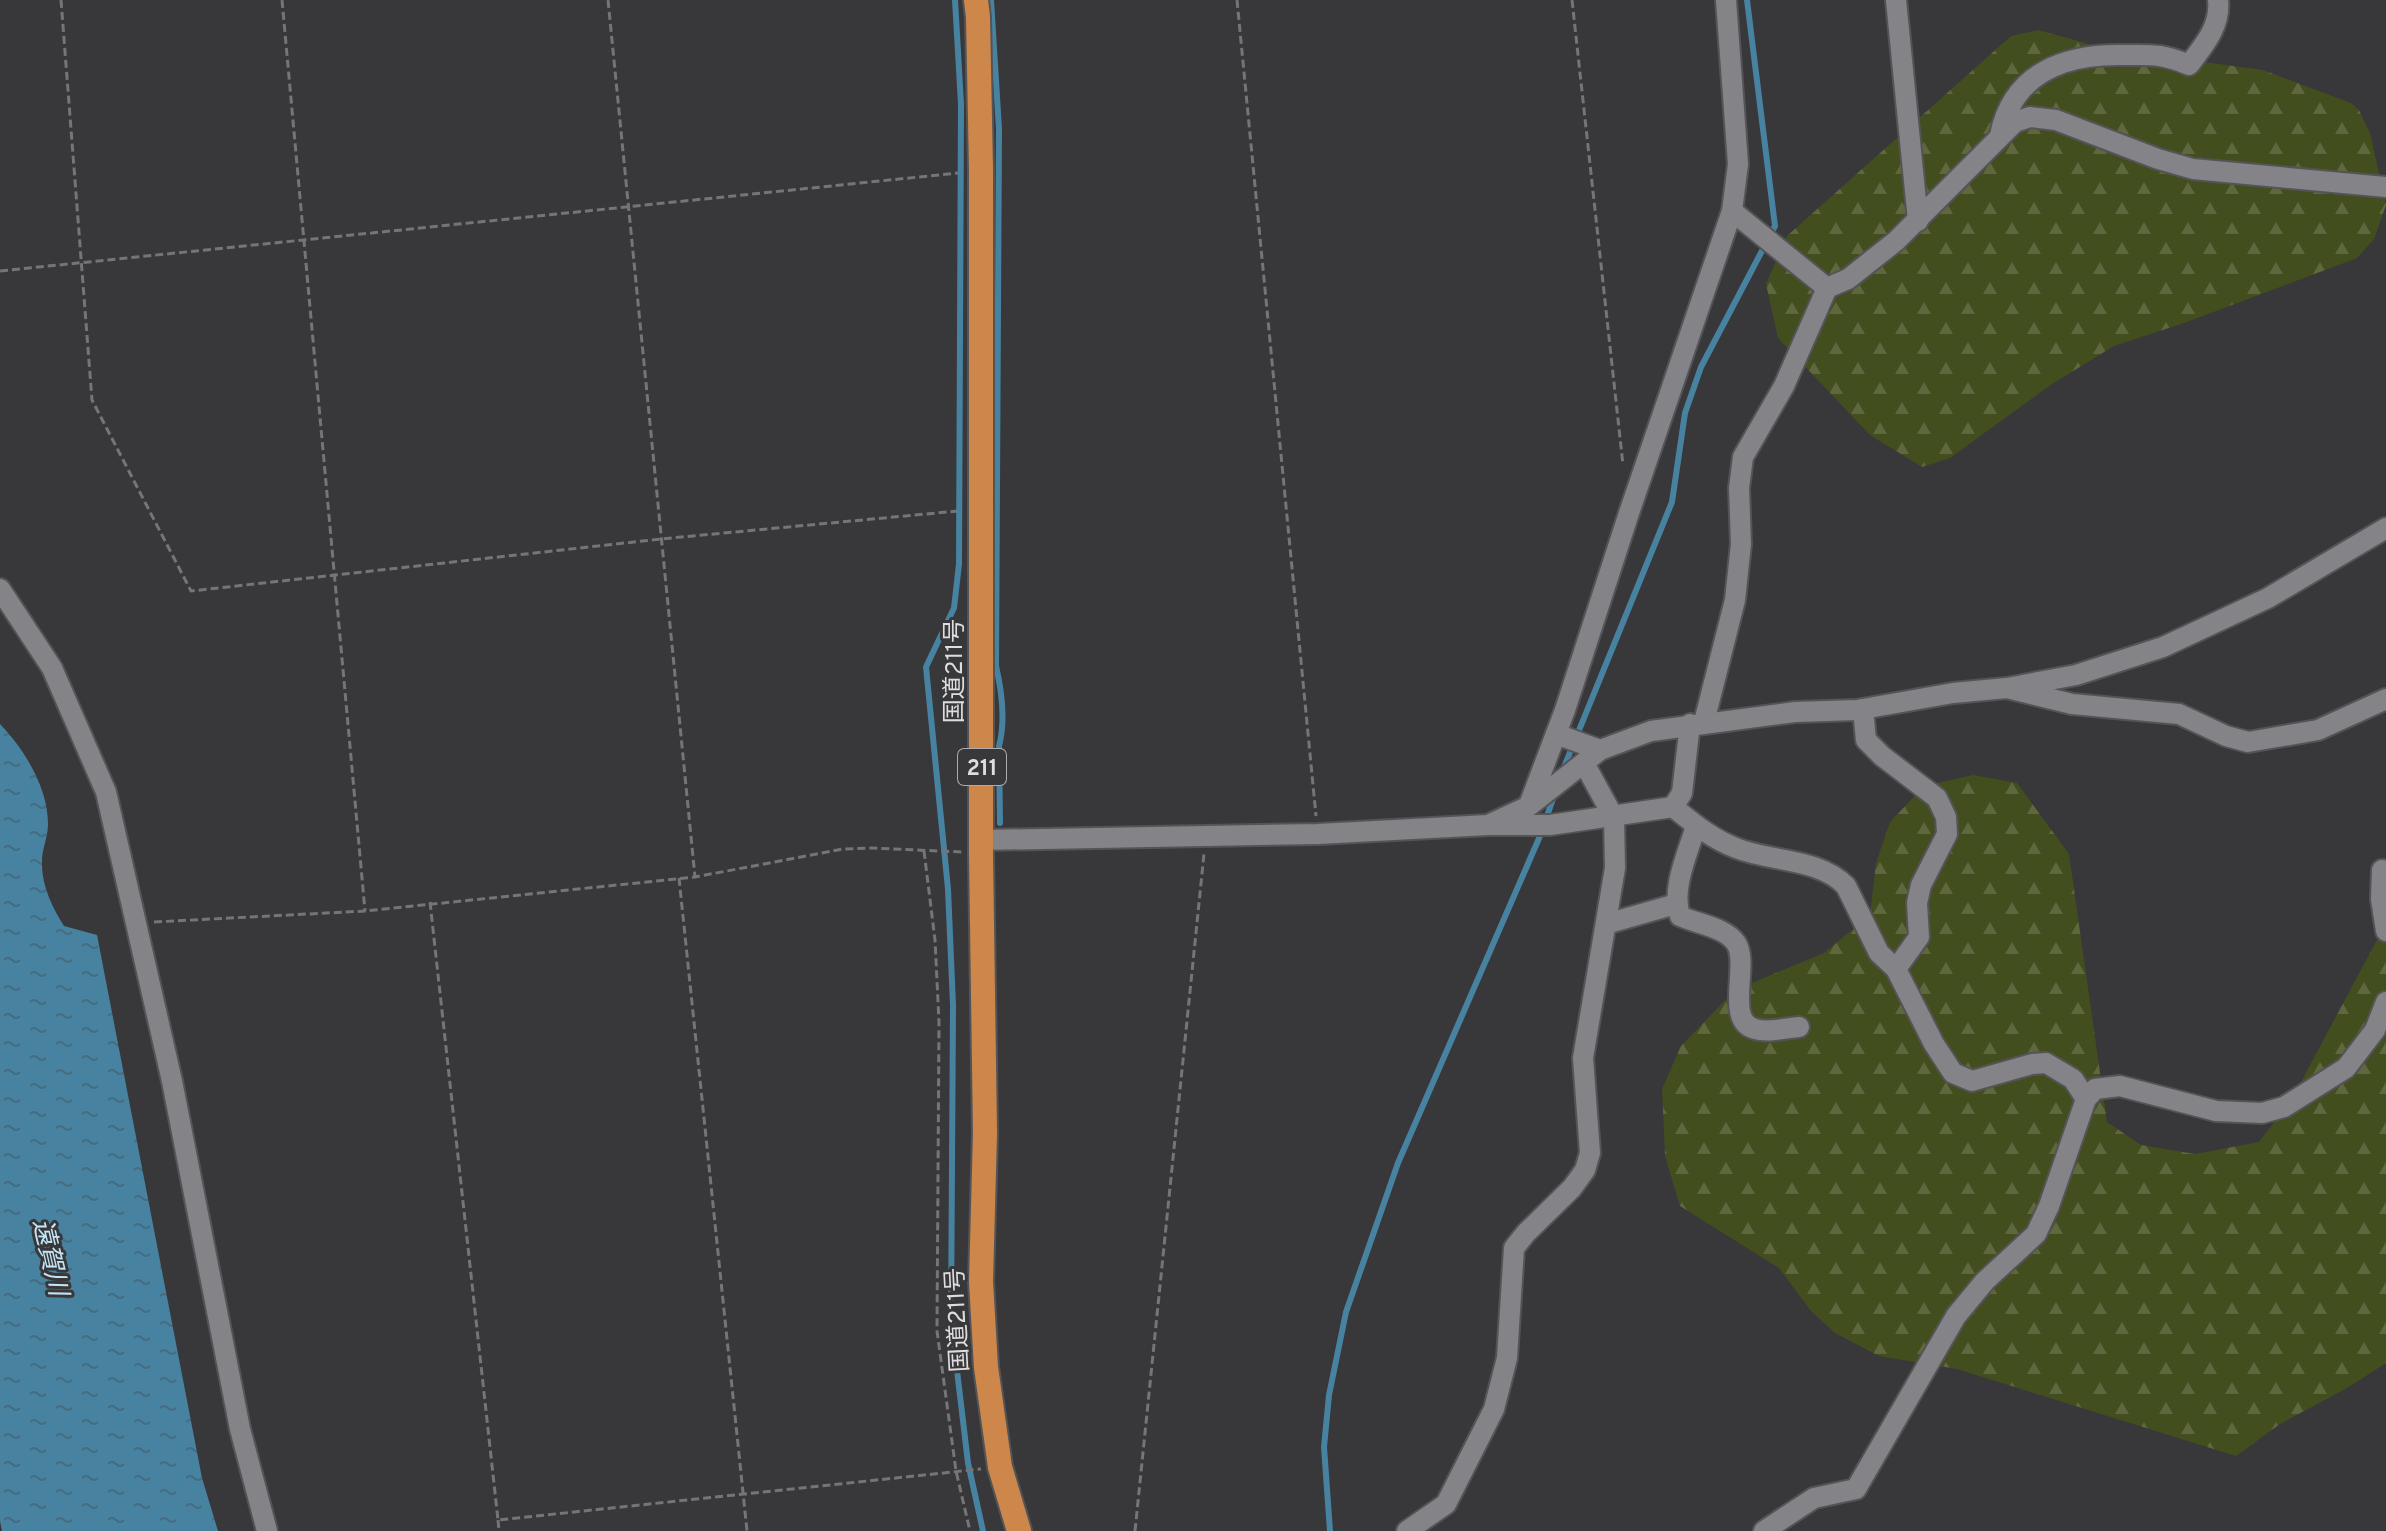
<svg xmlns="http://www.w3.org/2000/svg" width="2386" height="1531" font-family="Overpass,'Noto Sans JP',sans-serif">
	<defs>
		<pattern id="forest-firs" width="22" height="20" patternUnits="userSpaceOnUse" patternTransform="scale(2)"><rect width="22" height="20" fill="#434e1e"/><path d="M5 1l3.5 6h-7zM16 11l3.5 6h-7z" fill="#5e673e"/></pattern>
		<pattern id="water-ripples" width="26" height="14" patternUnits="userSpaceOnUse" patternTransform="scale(2)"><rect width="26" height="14" fill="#4783a0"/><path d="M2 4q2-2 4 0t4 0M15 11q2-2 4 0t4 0" fill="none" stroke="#456c7f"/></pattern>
	</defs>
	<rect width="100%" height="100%" fill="#38373a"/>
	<!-- forest -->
	<g fill="url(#forest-firs)">
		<path d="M2038,30L2107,49L2263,70L2351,103L2359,110L2370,133L2386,205L2374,239L2357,258L2184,323L2114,346L2052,384L1950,458L1922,467L1870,435L1778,338L1766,284L1787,236L2011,36Z"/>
		<path d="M1973,775L2017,783L2069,854L2107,1122L2141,1145L2195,1154L2259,1142L2292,1099L2386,923V1363L2347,1388L2280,1424L2236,1456L1957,1369L1879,1356L1835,1333L1811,1311L1779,1268L1680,1206L1665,1156L1662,1089L1681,1046L1735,990L1824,953L1870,915L1876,863L1890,822L1924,786Z"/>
	</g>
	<!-- water -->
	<path fill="url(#water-ripples)" d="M0,724C25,750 48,788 48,824C48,837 42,849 42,861C41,884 52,907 64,926L97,935L202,1478L218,1531H2L0,1521Z"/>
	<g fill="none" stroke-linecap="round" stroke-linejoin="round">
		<!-- stream -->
		<g stroke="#4783a0" stroke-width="6">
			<path d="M955,0L961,104L959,564L954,608L926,667L948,889L953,1005L951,1320L968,1463L983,1531"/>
			<path d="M991,0L999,129L996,666C1002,692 1006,720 999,746L1000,823"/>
			<path d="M1562,772L1672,502L1685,413L1701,367L1775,226L1747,0"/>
			<path d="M1330,1531L1324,1447L1329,1395L1346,1312L1398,1163L1540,836L1555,793"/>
		</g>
		<defs>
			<g id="street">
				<path d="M1896,0L1918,221"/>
				<path d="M2000,135C2013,73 2064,54 2122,55C2151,55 2161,53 2189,65C2204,45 2221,26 2218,0"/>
				<path d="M1732,211L1827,288"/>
				<path d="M0,589L52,668L106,792L172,1081L240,1429L267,1531"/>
				<path d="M2007,688L2072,704L2179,714L2226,736L2248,742L2318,730L2386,699"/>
				<path d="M1863,709L1866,740L1882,756L1937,798L1946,817L1947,834L1921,885L1917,903L1919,937L1896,969"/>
				<path d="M1704,722L1735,600L1741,544L1739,488L1743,457L1784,386L1827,288L1848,279L1896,241L2015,122L2030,117L2056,120L2158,159L2193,169L2386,187"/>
				<path d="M1556,734L1600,750"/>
				<path d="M1673,807L1682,793L1690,724"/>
				<path d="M1488,825H1550L1673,807C1693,823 1712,839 1736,848C1771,862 1819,858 1846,886L1879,953L1896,969L1934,1044L1953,1073L1972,1081L2032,1064L2046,1063L2073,1079L2086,1099"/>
				<path d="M1696,826C1688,853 1671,888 1680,916C1697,924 1725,927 1736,943C1750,964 1724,1021 1755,1029C1767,1033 1787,1028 1799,1027"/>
				<path d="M2386,871L2382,870L2381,899L2386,931"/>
				<path d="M1606,924L1676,904"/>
				<path d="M1407,1531L1446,1504L1494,1409L1507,1358L1514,1248L1526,1233L1572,1188L1585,1170L1590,1153L1583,1058L1615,868L1614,818L1584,763"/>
				<path d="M1764,1531L1814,1498L1856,1489L1956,1316L1985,1281L2036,1234L2049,1206L2086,1099L2095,1089L2120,1086L2216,1111L2262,1113L2284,1107L2346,1068L2375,1030L2386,1002"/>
			</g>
			<g id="secondary">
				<path d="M1529,805L1565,710L1629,513L1732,211L1738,164L1726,0"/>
				<path d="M982,840L1318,834L1488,825L1529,806L1600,750L1651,731L1795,712L1857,710L1953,693L2007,688L2076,675L2163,647L2268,598L2386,528"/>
			</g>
			<path id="highway" d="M976,0L978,17L981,170V854L985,1133L981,1282L986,1367L1000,1467L1019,1531"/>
		</defs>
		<!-- street casing -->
		<use href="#street" stroke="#545456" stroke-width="24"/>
		<!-- secondary casing -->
		<use href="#secondary" stroke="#545456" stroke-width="24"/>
		<!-- highway casing -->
		<use href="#highway" stroke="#545456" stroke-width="28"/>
		<!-- path -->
		<g stroke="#757477" stroke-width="3" stroke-dasharray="8 4" stroke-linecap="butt">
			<path d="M61,0L92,400L191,591L661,539L958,511"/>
			<path d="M282,0L365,911"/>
			<path d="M608,0L695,877"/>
			<path d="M1237,0L1316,816"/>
			<path d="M1572,0L1623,465"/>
			<path d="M0,271L958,173"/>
			<path d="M924,851L935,940L939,1022L937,1331L956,1471L970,1531"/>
			<path d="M679,878L747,1531"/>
			<path d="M430,902L498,1520L981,1469"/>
			<path d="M154,922L365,911L695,877L843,849L871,848L962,852"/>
			<path d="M498,1520L499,1531"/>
			<path d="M1135,1531L1204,854"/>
		</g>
		<!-- street -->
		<use href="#street" stroke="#848387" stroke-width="20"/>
		<!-- secondary -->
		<use href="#secondary" stroke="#848387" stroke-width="20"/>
		<!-- highway -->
		<use href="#highway" stroke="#cd874a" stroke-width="24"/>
	</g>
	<g text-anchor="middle" stroke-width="6" stroke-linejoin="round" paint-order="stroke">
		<!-- shield labels -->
		<rect fill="#38373a" stroke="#acabae" stroke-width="2" x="958" y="749" width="48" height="36" rx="6"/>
		<g font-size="22" font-weight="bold" fill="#dddddf">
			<text x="982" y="775">211</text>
		</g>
		<!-- street labels -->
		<g font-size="24" fill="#dddddf" stroke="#38373a">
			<text transform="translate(954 671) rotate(-90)" y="8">国道211号</text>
			<text transform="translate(957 1320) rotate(-93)" y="8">国道211号</text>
		</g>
		<!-- water labels -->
		<g font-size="26" font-style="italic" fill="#c3e5f6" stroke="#38373a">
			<text transform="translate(51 1257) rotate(77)" y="9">遠賀川</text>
		</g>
	</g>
</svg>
